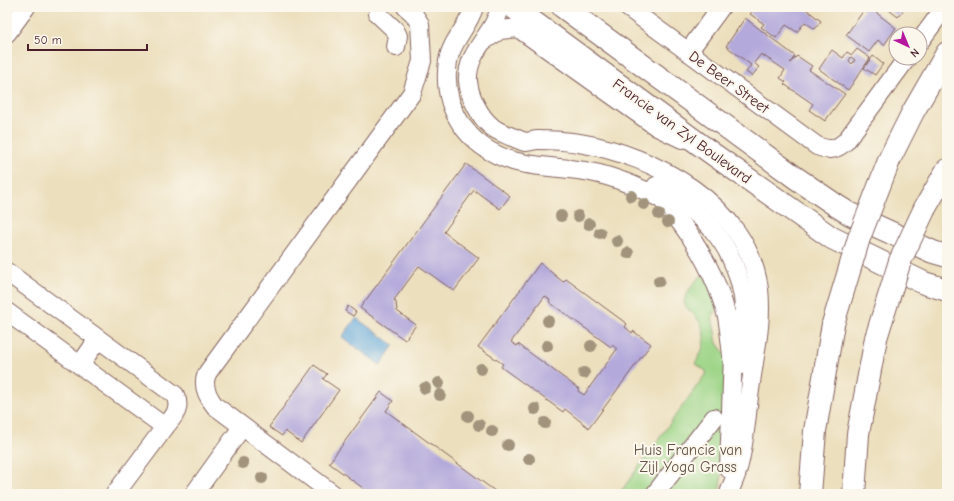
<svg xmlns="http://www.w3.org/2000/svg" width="954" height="501" font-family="'Comic Neue',sans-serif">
	<rect width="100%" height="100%" fill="#fbf7ec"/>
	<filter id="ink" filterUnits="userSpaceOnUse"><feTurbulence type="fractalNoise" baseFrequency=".025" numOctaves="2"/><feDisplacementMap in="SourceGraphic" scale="8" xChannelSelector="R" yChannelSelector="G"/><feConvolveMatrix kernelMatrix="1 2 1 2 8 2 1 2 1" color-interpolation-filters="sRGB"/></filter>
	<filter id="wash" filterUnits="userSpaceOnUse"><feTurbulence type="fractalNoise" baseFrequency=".012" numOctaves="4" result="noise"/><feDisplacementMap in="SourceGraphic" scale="16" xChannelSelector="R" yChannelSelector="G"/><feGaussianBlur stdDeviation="0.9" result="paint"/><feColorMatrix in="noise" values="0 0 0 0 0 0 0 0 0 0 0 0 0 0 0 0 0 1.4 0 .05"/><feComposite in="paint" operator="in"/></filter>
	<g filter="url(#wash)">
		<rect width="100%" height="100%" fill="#ecdfbd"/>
		<!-- green -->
		<path fill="#9cd486" stroke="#737a58" d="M705,276L718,306L712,316L717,343L727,357L725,449L719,494H619L707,372L695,363C705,350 708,332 697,318C693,313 687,310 684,303L686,294L699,277Z"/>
		<!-- water -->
		<path fill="#64a8d9" stroke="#576482" d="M356,318L394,345L380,365L342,337Z"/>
		<g id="blocks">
			<!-- building -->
			<g fill="#b3a9db" fill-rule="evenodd">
				<path d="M756,7H803L821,21L815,29L805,22L797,32L786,25L776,38L761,27L764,24L750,14Z"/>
				<path d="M860,7H871L870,8L896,28L884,45L878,40L869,52L846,35L864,10Z"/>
				<path d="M885,7H906L898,17Z"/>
				<path d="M745,18L795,56L790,63L797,56L812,66L809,70L845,94L825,121L809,110L813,104L784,84L786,82L780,78L785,70L761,54L754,63L759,67L752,76L746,72L751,65L726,46Z"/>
				<path d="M857,49L870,58L848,90L819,69L832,50L843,58L847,52L852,55ZM851,57L855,60L852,64L849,61Z"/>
				<path d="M873,56L883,64L875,75L864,68Z"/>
				<path d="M466,164L510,196L500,209L474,190L444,232L479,258L454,291L419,266L394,300L396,302L397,311L416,325L405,340L360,308Z"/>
				<path d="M540,263L563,282L566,279L627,324L625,327L632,333L633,331L651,344L589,428L565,409L563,412L501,367L503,364L478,347ZM545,296L550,300L549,302L611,347L612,345L617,349L584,395L578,391L579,389L518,344L517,346L511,342Z"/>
				<path d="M348,306L356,312L353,316L345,311Z"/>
				<path d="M314,365L327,374L323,379L339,390L301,443L285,431L282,436L269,427Z"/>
				<path d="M381,392L393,401L386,411L499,494H371L329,463Z"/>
			</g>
		</g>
	</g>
	<g filter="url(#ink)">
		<use href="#blocks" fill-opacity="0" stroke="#83625e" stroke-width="1"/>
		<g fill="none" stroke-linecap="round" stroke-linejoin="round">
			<defs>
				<g id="minor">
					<path d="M474,7C469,26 451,41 448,61C441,108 467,147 513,161C538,168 565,167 590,172C612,176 642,188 661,199C665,202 669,209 673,213C697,242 718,280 727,317C730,333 731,349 733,365"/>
					<path d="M500,7C495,34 466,51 468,81C469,95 479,116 491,126C496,131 505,134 512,137C516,138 521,141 525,142C529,142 534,140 538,140C552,140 566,141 579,143C654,155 748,205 759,289C763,324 754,356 750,390C746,417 745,446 737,472C735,479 731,486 729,494"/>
					<path d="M627,7L817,146C830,151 836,150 846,141L907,58"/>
					<path d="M378,14L395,30L398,36L396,47"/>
					<path d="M7,33L26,7"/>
					<path d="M485,40L500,30L518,28L657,127L682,139"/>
					<path d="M920,41L945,7"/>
					<path d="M688,52L721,7"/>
					<path d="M656,186C702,212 734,242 743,297C746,319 742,343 742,365"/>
					<path d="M7,272L175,395C182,409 173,417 165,427L7,312"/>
					<path d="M80,365L98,339"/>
					<path d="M729,469L733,353"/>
					<path d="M115,494L165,427"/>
					<path d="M194,494L242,427"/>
					<path d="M333,494L215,406C207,396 201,384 208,372L412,93L422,61L420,24L413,13L406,7"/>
					<path d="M655,494L714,418"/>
				</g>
				<g id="major">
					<path d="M513,7L710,152L832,238L924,283L947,290"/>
					<path d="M563,7L796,178L837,206L850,214L933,252L947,256"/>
					<path d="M890,158L913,112L947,53"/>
					<path d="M925,208L947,170"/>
					<path d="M810,494L815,431L833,324"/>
					<path d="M854,494L858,434L876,338"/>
				</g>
			</defs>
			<!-- minor casing -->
			<use href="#minor" stroke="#83625e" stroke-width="20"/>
			<!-- major casing -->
			<use href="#major" stroke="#83625e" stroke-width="24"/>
			<!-- minor -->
			<use href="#minor" stroke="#fff" stroke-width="18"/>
			<!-- major -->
			<use href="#major" stroke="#fff" stroke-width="22"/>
			<defs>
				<g id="major-bridge">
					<path d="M833,324L859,238L890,158"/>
					<path d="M876,338L900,261L925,208"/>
				</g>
			</defs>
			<!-- major-bridge casing -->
			<use href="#major-bridge" stroke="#83625e" stroke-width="24" stroke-linecap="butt"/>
			<!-- major-bridge -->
			<use href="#major-bridge" stroke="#fff" stroke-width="22"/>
		</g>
		<!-- trees -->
		<g fill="#a1937c">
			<circle cx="631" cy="196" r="6"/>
			<circle cx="644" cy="204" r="6"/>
			<circle cx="659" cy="214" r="6"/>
			<circle cx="561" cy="216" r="6"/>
			<circle cx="578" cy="216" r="6"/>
			<circle cx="668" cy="222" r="6"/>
			<circle cx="589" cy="224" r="6"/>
			<circle cx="600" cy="233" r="6"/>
			<circle cx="617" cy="241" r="6"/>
			<circle cx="628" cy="253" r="6"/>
			<circle cx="659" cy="281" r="6"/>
			<circle cx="548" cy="321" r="6"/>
			<circle cx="547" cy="346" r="6"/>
			<circle cx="591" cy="346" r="6"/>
			<circle cx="481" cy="369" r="6"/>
			<circle cx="584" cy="373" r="6"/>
			<circle cx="439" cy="383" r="6"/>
			<circle cx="425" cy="388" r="6"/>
			<circle cx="440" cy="395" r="6"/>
			<circle cx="535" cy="409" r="6"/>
			<circle cx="468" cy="416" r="6"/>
			<circle cx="545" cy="423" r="6"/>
			<circle cx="479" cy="425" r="6"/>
			<circle cx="492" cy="431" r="6"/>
			<circle cx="508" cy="445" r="6"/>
			<circle cx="529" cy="459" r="6"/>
			<circle cx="243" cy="463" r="6"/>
			<circle cx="262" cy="478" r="6"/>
		</g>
	</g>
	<g text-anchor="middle" stroke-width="4" stroke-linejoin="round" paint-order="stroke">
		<!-- street labels -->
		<g font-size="15" fill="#4a1f2b" stroke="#fbf7ec">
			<text transform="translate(729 82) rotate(36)" y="5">De Beer Street</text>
			<text transform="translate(682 131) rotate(36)" y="5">Francie van Zyl Boulevard</text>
		</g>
		<!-- park labels -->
		<g font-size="15" fill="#635546" stroke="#fbf7ec">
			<text x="688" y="455">Huis Francie van<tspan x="688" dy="17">Zijl Yoga Grass</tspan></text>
		</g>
	</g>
	<!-- margin -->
	<rect width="954" height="501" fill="none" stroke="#fbf7ec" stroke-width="24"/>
	<!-- north arrow -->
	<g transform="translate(908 46) rotate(136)"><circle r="19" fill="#fbf7ec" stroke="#b4a19f"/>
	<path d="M0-3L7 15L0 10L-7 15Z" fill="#b5179e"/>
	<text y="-6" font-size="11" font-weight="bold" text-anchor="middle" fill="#4a1f2b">N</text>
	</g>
	<!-- scale -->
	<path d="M28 44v6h119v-6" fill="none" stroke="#4a1f2b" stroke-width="2"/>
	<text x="34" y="44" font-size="12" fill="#4a1f2b" stroke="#fbf7ec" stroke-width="3" paint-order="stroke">50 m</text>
</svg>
